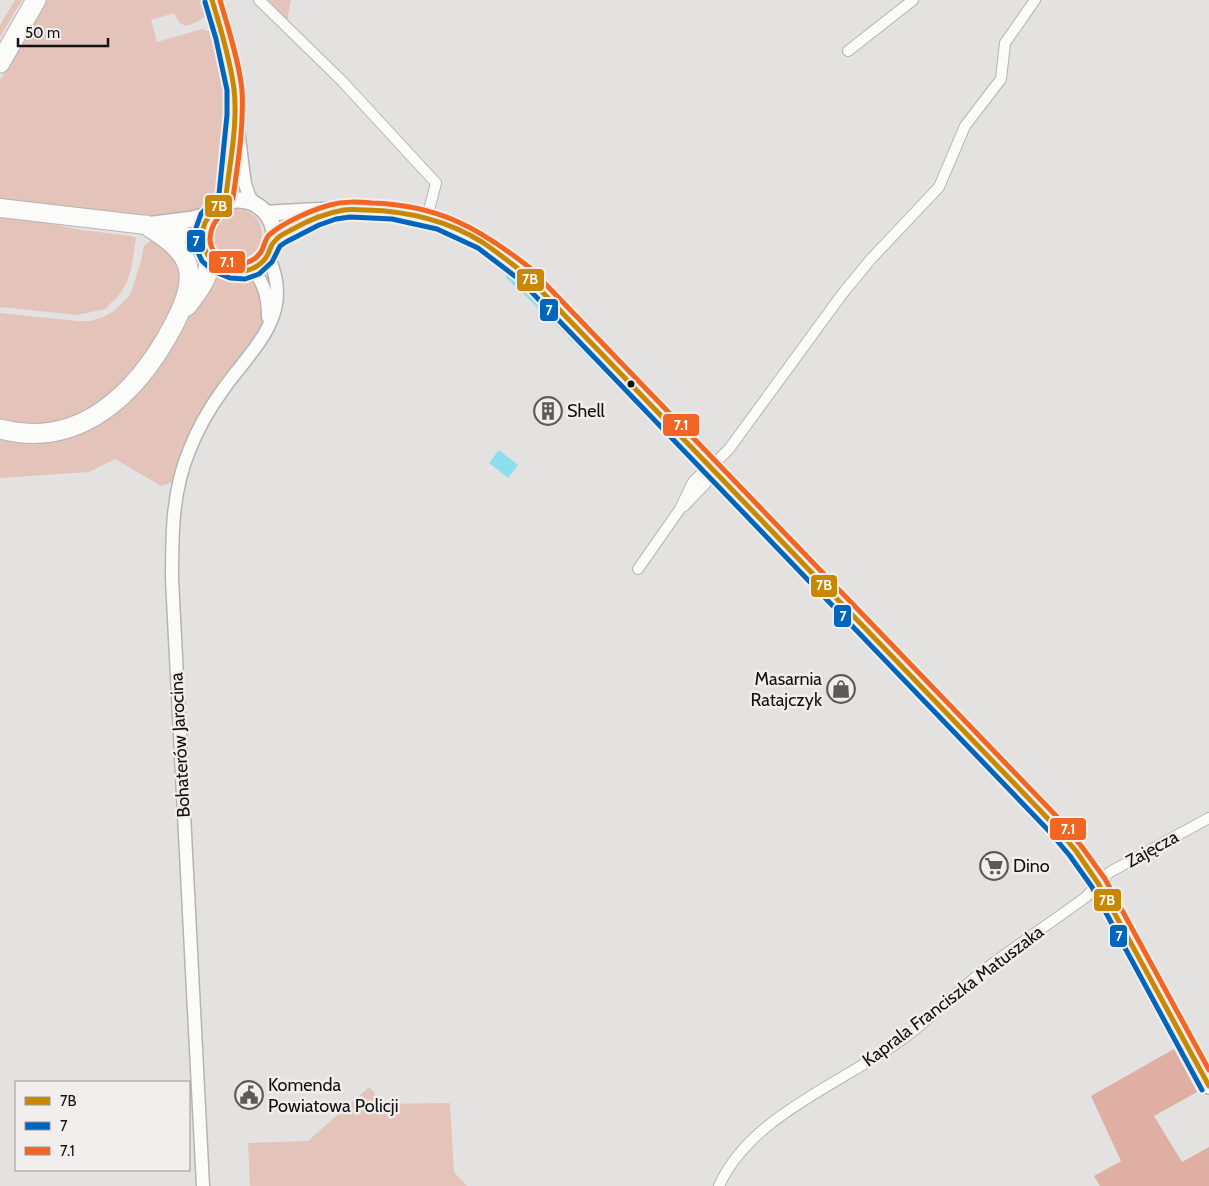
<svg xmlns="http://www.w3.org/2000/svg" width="1209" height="1186" font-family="Cabin,sans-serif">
	<rect width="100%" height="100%" fill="#e4e2e1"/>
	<!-- green -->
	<g fill="#e3c3ba">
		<path d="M15,0H22L0,37V25Z"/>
		<path d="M47,0H205L209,10C203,21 196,23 185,26L179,22L174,13L151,20L157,42L202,29L217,34L227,85L230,135L222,195L208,209L183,216L127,214L0,199V80Z"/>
		<path d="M268,0H291L287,22Z"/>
		<circle cx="237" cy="234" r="25"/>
		<path d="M0,215L38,221L81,230L132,236L136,238L131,270L126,284L120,294L105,309L77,315L0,307Z"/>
		<path d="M152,240L173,250L185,287C155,341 124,407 57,422C51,423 45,426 38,426C26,426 12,424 0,423V313L78,321H91L103,317L114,311L130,295L140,265L144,246Z"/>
		<path d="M220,270C234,276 248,273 260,284L265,318L256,339L224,378L208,400L172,482L161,486L115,459L89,472L0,478V435L84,428L214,272Z"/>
		<path d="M369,1087L375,1093L376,1104L450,1103L454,1172L467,1186H250L248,1143L308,1141Z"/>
	</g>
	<!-- forest -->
	<path fill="#deafa2" d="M1174,1049L1197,1092L1154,1116L1182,1162L1209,1147V1186H1100L1094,1176L1121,1161L1091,1096Z"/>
	<!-- water -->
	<path fill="#8edfee" d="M499,450L518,465L508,478L489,463Z"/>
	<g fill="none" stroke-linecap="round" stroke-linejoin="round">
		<!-- stream -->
		<path stroke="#8edfee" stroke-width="4" d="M508,277L556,322L670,439"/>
		<defs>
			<g id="minor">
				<path d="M259,0L342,81L436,183L427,218"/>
				<path d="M848,51L913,0"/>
				<path d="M684,506L706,483L711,467"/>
				<path d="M638,569L680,509L693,482L703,472L711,467L729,449L843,293L871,259L939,187L965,126L1001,79L1005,43L1035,0"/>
				<path d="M719,1186C749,1117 842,1083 900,1041C931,1019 957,991 987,968C1019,944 1053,921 1086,897L1098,883L1110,872L1209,818"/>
			</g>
			<g id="tertiary">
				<path d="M212,0C233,59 236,122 245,184L249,196L255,204"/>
				<path d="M224,203L228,187L233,130"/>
				<path d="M253,269C265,285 268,298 268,317"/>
				<path d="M203,1186L172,579C172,535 172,492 189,451C197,430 209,409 222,391C253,347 296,315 268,256"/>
			</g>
			<g id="secondary">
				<circle cx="238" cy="236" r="36"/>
				<path d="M267,213C342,210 415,201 482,242C497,252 511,263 525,274L1055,826L1076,851L1098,883L1209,1086"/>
				<path d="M146,225L193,219L210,214"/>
				<path d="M157,228L196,237L202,240"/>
				<path d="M274,241L291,229L326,216"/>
			</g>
			<path id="trunk" d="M0,208L146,225"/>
			<g id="motorway">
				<path d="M0,63L36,0"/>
				<path d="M187,306C198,291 212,276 208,257"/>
				<path d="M0,429C80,450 137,393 172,328C181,311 193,287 188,267C183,248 162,235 146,225"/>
			</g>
		</defs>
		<!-- minor casing -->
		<use href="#minor" stroke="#b5b4b3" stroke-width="12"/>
		<!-- tertiary casing -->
		<use href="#tertiary" stroke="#b5b4b3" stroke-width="15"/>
		<!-- secondary casing -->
		<use href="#secondary" stroke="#b5b4b3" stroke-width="18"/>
		<!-- trunk casing -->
		<use href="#trunk" stroke="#b5b4b3" stroke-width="20"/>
		<!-- motorway casing -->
		<use href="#motorway" stroke="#b5b4b3" stroke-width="21"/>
		<!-- minor -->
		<use href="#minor" stroke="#fbfbfa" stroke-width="10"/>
		<!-- tertiary -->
		<use href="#tertiary" stroke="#fbfbfa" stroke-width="12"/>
		<!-- secondary -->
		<use href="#secondary" stroke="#fbfbfa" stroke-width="15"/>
		<!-- trunk -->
		<use href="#trunk" stroke="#fbfbfa" stroke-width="18"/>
		<!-- motorway -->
		<use href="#motorway" stroke="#fbfbfa" stroke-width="19"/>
		<defs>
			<path id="bus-1" d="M212,0C221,29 230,59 234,89C238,124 230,161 226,196C221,207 210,212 205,223C194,248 217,276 244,271C253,270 264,263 268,254C270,250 271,244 275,241C278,236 286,233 291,230C307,221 325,213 344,210C351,209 359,210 366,210C407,211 448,221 482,242C497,252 511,263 525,274L1055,826L1076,851L1098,883L1209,1086"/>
			<path id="bus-2" d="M205,2L216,39L227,90V115L219,194L201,214L196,228V248L202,261L213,271L230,278L245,279L259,274L272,262L280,246L286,242L319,225L336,219L350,217L392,219L437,229L478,248L520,280L1049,831L1070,856L1092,887L1202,1090"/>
			<path id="bus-3" d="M220,0C228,28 239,61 242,90C244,126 238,162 233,198C226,215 211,217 210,239C210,244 212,249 215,253C226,268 251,267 261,252C264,247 265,239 269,235C284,222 312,210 330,205C344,201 358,202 372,203C438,205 479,228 530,268L1061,821L1082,847L1105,879L1209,1070"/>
		</defs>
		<!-- bus-1 casing -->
		<use href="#bus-1" stroke="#f2eeed" stroke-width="9"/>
		<!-- bus-2 casing -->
		<use href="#bus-2" stroke="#f2eeed" stroke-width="9"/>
		<!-- bus-3 casing -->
		<use href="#bus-3" stroke="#f2eeed" stroke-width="9"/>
		<!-- bus-1 -->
		<use href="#bus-1" stroke="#c98804" stroke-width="5"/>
		<!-- bus-2 -->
		<use href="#bus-2" stroke="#0065bd" stroke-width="5"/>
		<!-- bus-3 -->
		<use href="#bus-3" stroke="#f26522" stroke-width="5"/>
	</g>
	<!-- icons -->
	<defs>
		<symbol id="building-ring" viewBox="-11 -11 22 22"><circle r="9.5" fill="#f2eeed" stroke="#5c5b5a" stroke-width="1.5"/><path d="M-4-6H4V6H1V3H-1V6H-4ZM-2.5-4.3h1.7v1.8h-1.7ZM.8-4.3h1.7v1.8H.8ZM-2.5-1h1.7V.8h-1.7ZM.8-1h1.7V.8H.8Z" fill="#5c5b5a"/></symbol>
		<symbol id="shop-ring" viewBox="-11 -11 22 22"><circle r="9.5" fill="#f2eeed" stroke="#5c5b5a" stroke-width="1.5"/><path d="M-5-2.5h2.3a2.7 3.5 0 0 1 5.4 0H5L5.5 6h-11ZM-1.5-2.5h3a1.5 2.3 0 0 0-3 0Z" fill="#5c5b5a"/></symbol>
		<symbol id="supermarket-ring" viewBox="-11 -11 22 22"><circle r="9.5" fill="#f2eeed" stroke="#5c5b5a" stroke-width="1.5"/><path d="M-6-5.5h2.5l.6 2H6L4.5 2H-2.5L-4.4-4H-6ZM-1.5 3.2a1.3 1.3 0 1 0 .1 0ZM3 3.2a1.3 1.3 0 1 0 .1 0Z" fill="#5c5b5a"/></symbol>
		<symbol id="civic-ring" viewBox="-11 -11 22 22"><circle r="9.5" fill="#f2eeed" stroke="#5c5b5a" stroke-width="1.5"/><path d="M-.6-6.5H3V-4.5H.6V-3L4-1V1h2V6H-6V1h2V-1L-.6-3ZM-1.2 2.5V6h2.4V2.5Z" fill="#5c5b5a"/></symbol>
	</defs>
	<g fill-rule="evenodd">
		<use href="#building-ring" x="532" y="395" width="32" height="32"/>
		<use href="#shop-ring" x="825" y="673" width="32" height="32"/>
		<use href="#supermarket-ring" x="978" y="850" width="32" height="32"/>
		<use href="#civic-ring" x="233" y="1079" width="32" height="32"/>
	</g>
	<!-- markers -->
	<circle fill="#131212" stroke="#f2eeed" stroke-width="2" cx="631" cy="384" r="4.5"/>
	<g text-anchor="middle" stroke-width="5" stroke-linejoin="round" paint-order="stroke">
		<!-- poi labels -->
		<g font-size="18" fill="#131212" stroke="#f2eeed" text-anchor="start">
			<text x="567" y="417">Shell</text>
			<text x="822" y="685" text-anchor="end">Masarnia<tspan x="822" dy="21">Ratajczyk</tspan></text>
			<text x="1013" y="872">Dino</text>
			<text x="268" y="1091">Komenda<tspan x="268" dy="21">Powiatowa Policji</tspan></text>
		</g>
		<!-- street labels -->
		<g font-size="18" fill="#131212" stroke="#f2eeed">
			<text transform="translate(180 745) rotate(-93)" y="6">Bohaterów Jarocina</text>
			<text transform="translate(1152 849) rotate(-29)" y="6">Zajęcza</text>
			<text transform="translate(953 996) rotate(-37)" y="6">Kaprala Franciszka Matuszaka</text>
		</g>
	</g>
	<g stroke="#f2eeed" stroke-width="2">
		<rect x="204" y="194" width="29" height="24" rx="5" fill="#c98804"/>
		<rect x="186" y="229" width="20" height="24" rx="5" fill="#0065bd"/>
		<rect x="208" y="250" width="38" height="24" rx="5" fill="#f26522"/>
		<rect x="516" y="268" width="29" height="24" rx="5" fill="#c98804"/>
		<rect x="539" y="298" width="20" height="24" rx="5" fill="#0065bd"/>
		<rect x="662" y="413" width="38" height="24" rx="5" fill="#f26522"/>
		<rect x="810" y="574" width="28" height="24" rx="5" fill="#c98804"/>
		<rect x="833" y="604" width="19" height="24" rx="5" fill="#0065bd"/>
		<rect x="1049" y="817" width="38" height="24" rx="5" fill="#f26522"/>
		<rect x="1093" y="888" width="29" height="24" rx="5" fill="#c98804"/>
		<rect x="1109" y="924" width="19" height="24" rx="5" fill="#0065bd"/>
	</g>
	<g font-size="14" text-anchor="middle" font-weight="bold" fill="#fff">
		<text x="219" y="211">7B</text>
		<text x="196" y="246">7</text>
		<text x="227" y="267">7.1</text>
		<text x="530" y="284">7B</text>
		<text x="549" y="315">7</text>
		<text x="681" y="430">7.1</text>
		<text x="824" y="590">7B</text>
		<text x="843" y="621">7</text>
		<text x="1068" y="834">7.1</text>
		<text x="1107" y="905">7B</text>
		<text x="1119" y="941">7</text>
	</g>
	<!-- legend -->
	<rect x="15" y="1081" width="175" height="90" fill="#f2eeed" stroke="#999695"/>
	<rect x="25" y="1097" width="25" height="8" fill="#c98804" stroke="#999695"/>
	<text x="60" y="1106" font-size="15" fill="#131212">7B</text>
	<rect x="25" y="1122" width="25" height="8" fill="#0065bd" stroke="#999695"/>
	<text x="60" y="1131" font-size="15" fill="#131212">7</text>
	<rect x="25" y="1147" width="25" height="8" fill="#f26522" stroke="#999695"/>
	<text x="60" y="1156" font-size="15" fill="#131212">7.1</text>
	<!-- scale -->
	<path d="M18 38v8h90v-8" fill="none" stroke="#131212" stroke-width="2.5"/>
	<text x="25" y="38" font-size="15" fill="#131212" stroke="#f2eeed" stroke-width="4" paint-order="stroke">50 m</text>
</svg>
